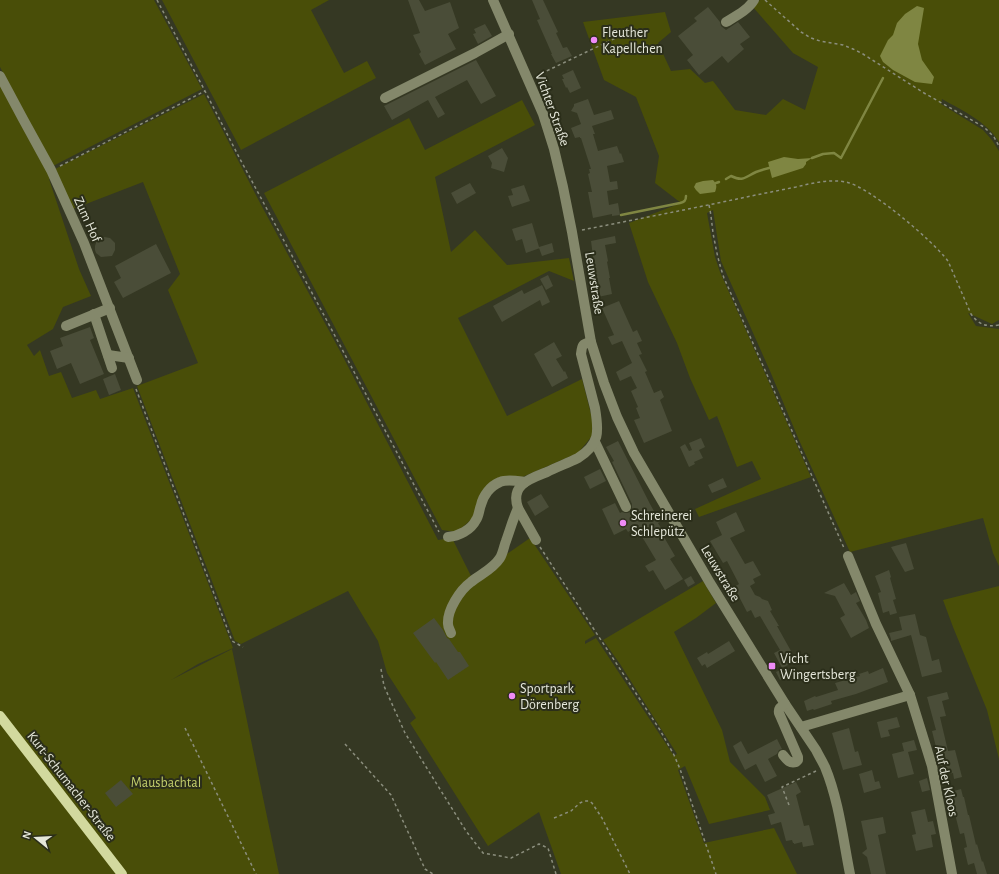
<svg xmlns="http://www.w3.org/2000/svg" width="999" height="874" font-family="'Alegreya Sans',sans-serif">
	<rect width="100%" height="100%" fill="#353823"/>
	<!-- green -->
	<g fill="#494e08">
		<path d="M0,0H154L202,89L53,166L0,67Z"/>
		<path d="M162,0H329L311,10L344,73L367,61L376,78L241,150Z"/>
		<path d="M760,0H999V142C986,121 963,111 942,99L941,104L983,130L992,140L999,151V320L992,324L968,313L976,326L999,329V566L993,553L983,518L850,552L799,440L770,371L721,261L713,210L707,213L715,257L720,272L811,477L699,517L695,509L761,479L752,461L737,467L717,416L709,420L690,378L677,343L648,282L629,223L681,203L655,183L659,156L636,97L604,80L583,22L665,12L671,32L658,43L671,71L690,69L705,83L713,81L735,110L766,115L783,99L805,110L818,67L793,53L752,6Z"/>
		<path d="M0,80L52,178L49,179L79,269L91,296L63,307L53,329L27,345L34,356L40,350L49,376L61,372L72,398L96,390L100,399L133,388L233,648L198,664L171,680L232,649L279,874H0Z"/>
		<path d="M204,94L259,201L340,351L438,540L452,538L472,578L530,538L595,635L585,641V644L596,638L674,756L677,754L620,664L603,640L703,581L716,603L696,618L674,632L722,730L730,762L765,797L770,810L709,824L685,766L678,770L704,843L774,828L797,874H561L539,812L488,846L410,723L416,718L387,673L378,641L348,591L241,644L235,641L137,386L198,363L168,290L180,274L143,182L73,209L55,169Z"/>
		<path d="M522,100L535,125L435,177L451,252L475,230L507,265L569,258L574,281L549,271L458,318L507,416L582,379L592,418V436L578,453L520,478L498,479L475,516L457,532L442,530L264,193L409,118L425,150Z"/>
		<path d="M999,586V759L987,710L953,627L943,600Z"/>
	</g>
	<!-- water -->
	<g fill="#7f8642">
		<path d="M917,6L924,8L918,44L922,60L934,77L932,84L915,82L893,70L883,62L880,56L888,40L893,35L897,23L905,14Z"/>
		<path d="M784,157L798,159L812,158L806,162V164L803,168L772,178L768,162Z"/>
		<path d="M713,180C717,184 717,187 715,192L700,194L696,190L694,187L696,183L703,181Z"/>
	</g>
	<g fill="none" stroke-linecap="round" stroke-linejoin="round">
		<!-- stream -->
		<g stroke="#7f8642" stroke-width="2.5">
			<path d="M812,158L823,154L834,153L841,158L883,78"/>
			<path d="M726,179L731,176C744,182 745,177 756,172C761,170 765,169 769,168"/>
			<path d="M716,183L719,182"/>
			<path d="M621,215L680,203C684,202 686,201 686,196"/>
		</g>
	</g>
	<!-- building -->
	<g fill="#4a4d38">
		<path d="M408,0H419L425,11L450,2L459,28L448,34L456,49L425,65L419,54L421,52L413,35L420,33Z"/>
		<path d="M532,0H543L558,32L556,33L563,48L567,47L572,56L556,63L551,54H552L537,20L540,19Z"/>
		<path d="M708,7L720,22L721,26L726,30L738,22L750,37L740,44L744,49L728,63L722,56L699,75L687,60L693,55L678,36L697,21L694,18Z"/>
		<path d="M485,24L492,36L478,44L473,34L476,33L474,29Z"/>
		<path d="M476,60L496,96L481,104L467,80L435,97L445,114L438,118L428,100L392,120L384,106Z"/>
		<path d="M573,70L581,88L570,93L567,87L566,88L562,79H564L562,75Z"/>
		<path d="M588,99L594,115L611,110L614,119L592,126L595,134H593L598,151L617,146L620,154L621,153L624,162L607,166L610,182L617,181L618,189L607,191L609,205L618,203L620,215L612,216V214L593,218L588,192H592L588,174L590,173L589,169H591L581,138H580V137L575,138L571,128L581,124L577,113L571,111L574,106V104Z"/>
		<path d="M502,148L508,158L504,172L491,168L492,163L488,156Z"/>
		<path d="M470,183L476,193L457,204L451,193Z"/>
		<path d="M524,185L530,201L512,207L508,196L513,195L511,189Z"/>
		<path d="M532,223L539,247L552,243L554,252L542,256L539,248H540L526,253L522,239L516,241L512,229Z"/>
		<path d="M615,236L616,243L605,245L608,261L607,262L610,278H609L612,294L598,297L595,281L596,280L591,241Z"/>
		<path d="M104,237L110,238L115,243V250L112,256L101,257L96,253L95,250V246L97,240Z"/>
		<path d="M156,244L171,273L123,298L114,282L121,278L115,266Z"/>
		<path d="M548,275L553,286L546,290L540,279Z"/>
		<path d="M542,285L550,302L542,306L540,300L502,322L493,306L522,290L524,294Z"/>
		<path d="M619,301L633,332L637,330L642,341L637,343L642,354L639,355L647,371L645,372L654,393L661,390L664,397L660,400L672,431L644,443L634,420L640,418L636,408L638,407L631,391L637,388L631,376L620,381L616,372L632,363L622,341L612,345L608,337L614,335L602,308Z"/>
		<path d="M90,327L94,338L90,340L104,374L80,384L71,363L57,369L50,351L63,346L60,338Z"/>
		<path d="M554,342L562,356L556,359L564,372L565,371L568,378L552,387L534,354Z"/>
		<path d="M115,374L121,390L109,395L103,379Z"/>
		<path d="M701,438L705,447L699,450L703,458L694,462L695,464L689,467L680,447L685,444L689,451L692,450L689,443Z"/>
		<path d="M618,441L650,504L660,522L658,523L663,531L661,532L675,556L670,559L683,579L665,590L653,570L649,572L645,566L656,560L638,530L633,532L631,530L628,532L626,529L614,535L602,509L615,503L620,513L622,512L625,513H628L631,511L632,508V504L612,462L614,461L606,447Z"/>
		<path d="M600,469L606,481L590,489L584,477Z"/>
		<path d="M723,478L727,487L712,493L708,485Z"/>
		<path d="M541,494L549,507L535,516L527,502Z"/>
		<path d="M736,512L745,531L730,538L745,564L753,561L761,575L753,579L755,583L750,586L755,595L760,597L762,599L768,601L772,610L770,611L779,626H777L791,651L786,653L792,663L782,668L774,653L780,650L760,616L755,618L751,610L747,612L734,587L739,584L727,561L723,563L710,541L722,535L716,522Z"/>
		<path d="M906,543L914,569L905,572L891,547Z"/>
		<path d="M889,570L891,577L890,578L896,599L893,600L897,613L890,615L889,611L883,613L878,593L881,592L875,576Z"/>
		<path d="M691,576L695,583L688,587L684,580Z"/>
		<path d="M844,583L851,595L856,592L860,601L856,603L866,620L869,628L851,638L840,618L845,615L835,596L824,593Z"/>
		<path d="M915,614L920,635L926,637L932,661L939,659L942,672L922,677L911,635L891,641V639L889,633L902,630L899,617Z"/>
		<path d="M434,618L443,630L447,638L449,639L458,652H460L469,666L448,680L436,662L435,663L413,633Z"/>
		<path d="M729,641L735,651L707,668L705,664L702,666L697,658L707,652L708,654Z"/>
		<path d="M786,667L790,674L780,680L776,672Z"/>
		<path d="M883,668L888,682L856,694L831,701L832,704L814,710L813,709L807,711L804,701L815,696L816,697L838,690L835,683L860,676L859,674L868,671L869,674Z"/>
		<path d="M947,692L949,699L942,701L946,716L940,717L948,751L955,750L962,777L954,779L953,773L943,775L932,731L936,730L927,697Z"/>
		<path d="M897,717L900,727L888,730L890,736L881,738L877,722Z"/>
		<path d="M849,728L855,752L858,751L862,765L843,770L832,733Z"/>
		<path d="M777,739L782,749L779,750L777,754L768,759L777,776L765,782L756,764L745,770L733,746L741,741L748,754Z"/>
		<path d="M914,740L917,750L908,752L914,774L898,778L892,754L904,751L902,743Z"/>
		<path d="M872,770L875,782L879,781L881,788L864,793L859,774Z"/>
		<path d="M927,778L930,790L922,792L919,781Z"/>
		<path d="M121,780L133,794L116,807L105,793Z"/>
		<path d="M796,782L801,792L796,795L804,826L809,825L814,845L803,847L802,842L794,844V843H793L792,840L786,841L781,822L771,825L768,815L775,813L767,795Z"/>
		<path d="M961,789L963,797H964L968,815H969L976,845L977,844L982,862L983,861L987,874H977L974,863L968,865L964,848L967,847L964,833L960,834L954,810L952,811L947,793Z"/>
		<path d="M925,809L928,822L933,821L936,834L931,835L933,847L916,851L912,835L916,834L911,812Z"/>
		<path d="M883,817L886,833L878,835L886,874H871L867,857L862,853L867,849L861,821Z"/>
	</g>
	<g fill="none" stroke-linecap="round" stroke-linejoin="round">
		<!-- path -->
		<g stroke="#8b8e7d" stroke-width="1.5" stroke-dasharray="3 3" stroke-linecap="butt">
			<path d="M157,0L205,91L240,159L326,319L438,530L439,532"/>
			<path d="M765,0L801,32L811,38L820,41L843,45L853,49L863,54L924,93L984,127L994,137L999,146"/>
			<path d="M536,76L622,35"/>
			<path d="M60,166L205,91"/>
			<path d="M709,205C712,218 712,231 715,243C717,255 720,266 724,278L844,548"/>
			<path d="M582,230C638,219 695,208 751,196C766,193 781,190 796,187C812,183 829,179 846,182C870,187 933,241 948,261L971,314C979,325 986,327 999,325"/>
			<path d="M136,389L232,641L243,647"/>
			<path d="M540,547L660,730L674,755L680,769L716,874"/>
			<path d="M381,669L384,686L405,733L466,831L483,853L511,858L539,844L548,848L556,874"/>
			<path d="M185,728L256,874"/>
			<path d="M345,744L391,795L425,869L433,874"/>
			<path d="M789,805L782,787L816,771"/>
			<path d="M554,818L571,811L580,803L584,801H589L592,803L602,818L630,874"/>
		</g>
		<!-- minor -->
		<g stroke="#84886b" stroke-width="10">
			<path d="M493,0L543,114L554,149L563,187L572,232L591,342L604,383L617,417L634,453L710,583L785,704L816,750C819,756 822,761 825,767C839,801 843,839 850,874"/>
			<path d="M726,22C736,16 748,10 754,0"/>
			<path d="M0,76L23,119L51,170L84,243L137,380"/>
			<path d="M385,98L475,53L509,34"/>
			<path d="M94,314L112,368"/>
			<path d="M66,326L110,308"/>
			<path d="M108,355L129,358"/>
			<path d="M595,442L626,507"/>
			<path d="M448,537C459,536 471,530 476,520C479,516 479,510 481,505C483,496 490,486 500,482C507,479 517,481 525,482"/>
			<path d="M536,540L518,508C510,485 529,479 547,472C557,467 568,463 578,458C600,444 599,432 595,408L581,354C582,345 582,344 591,342"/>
			<path d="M848,556L876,624L910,695L932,766L952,874"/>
			<path d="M451,633C450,630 448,627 448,624C447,610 460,590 471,582C481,574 493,569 500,558C503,553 504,546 506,541C510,530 513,519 518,508"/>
			<path d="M801,727L910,695"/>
			<path d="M783,755C787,760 790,764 796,762L798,760V757L779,713C778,708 781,707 785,704"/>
		</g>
		<!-- major -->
		<path stroke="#d2d99e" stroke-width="10" d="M0,716L122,874"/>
	</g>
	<!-- markers -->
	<g fill="#ef8bf7" stroke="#2b2e1a" stroke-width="1.5">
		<circle cx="594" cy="40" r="4"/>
		<circle cx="623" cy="523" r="4"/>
		<rect x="768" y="662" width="8" height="8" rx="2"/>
		<circle cx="512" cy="696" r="4"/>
	</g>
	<g text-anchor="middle" stroke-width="4" stroke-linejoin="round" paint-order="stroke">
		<!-- poi labels -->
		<g font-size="14" fill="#e5e7da" stroke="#2b2e1a" text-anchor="start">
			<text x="602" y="37">Fleuther<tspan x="602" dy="16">Kapellchen</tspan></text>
			<text x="631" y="520">Schreinerei<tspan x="631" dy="16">Schlepütz</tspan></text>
			<text x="780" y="663">Vicht<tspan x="780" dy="16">Wingertsberg</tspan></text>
			<text x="520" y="693">Sportpark<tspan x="520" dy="16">Dörenberg</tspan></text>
		</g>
		<!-- street labels -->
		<g font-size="14" fill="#e5e7da" stroke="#2b2e1a">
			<text transform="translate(553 109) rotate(70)" y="5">Vichter Straße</text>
			<text transform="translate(88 219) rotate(66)" y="5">Zum Hof</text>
			<text transform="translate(595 283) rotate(81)" y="5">Leuwstraße</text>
			<text transform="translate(721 573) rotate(59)" y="5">Leuwstraße</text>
			<text transform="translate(947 781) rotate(78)" y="5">Auf der Kloos</text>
			<text transform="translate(72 786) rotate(52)" y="5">Kurt-Schumacher-Straße</text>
		</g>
		<!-- park labels -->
		<g font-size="14" fill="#c3ce6c" stroke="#2b2e1a">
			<text x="166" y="787">Mausbachtal</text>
		</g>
	</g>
	<!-- north arrow -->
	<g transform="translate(36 838) rotate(288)" stroke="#2b2e1a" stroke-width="3" paint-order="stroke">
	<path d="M0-3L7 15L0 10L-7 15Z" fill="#e5e7da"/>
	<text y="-6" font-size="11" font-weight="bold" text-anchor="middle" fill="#e5e7da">N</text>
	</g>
</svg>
